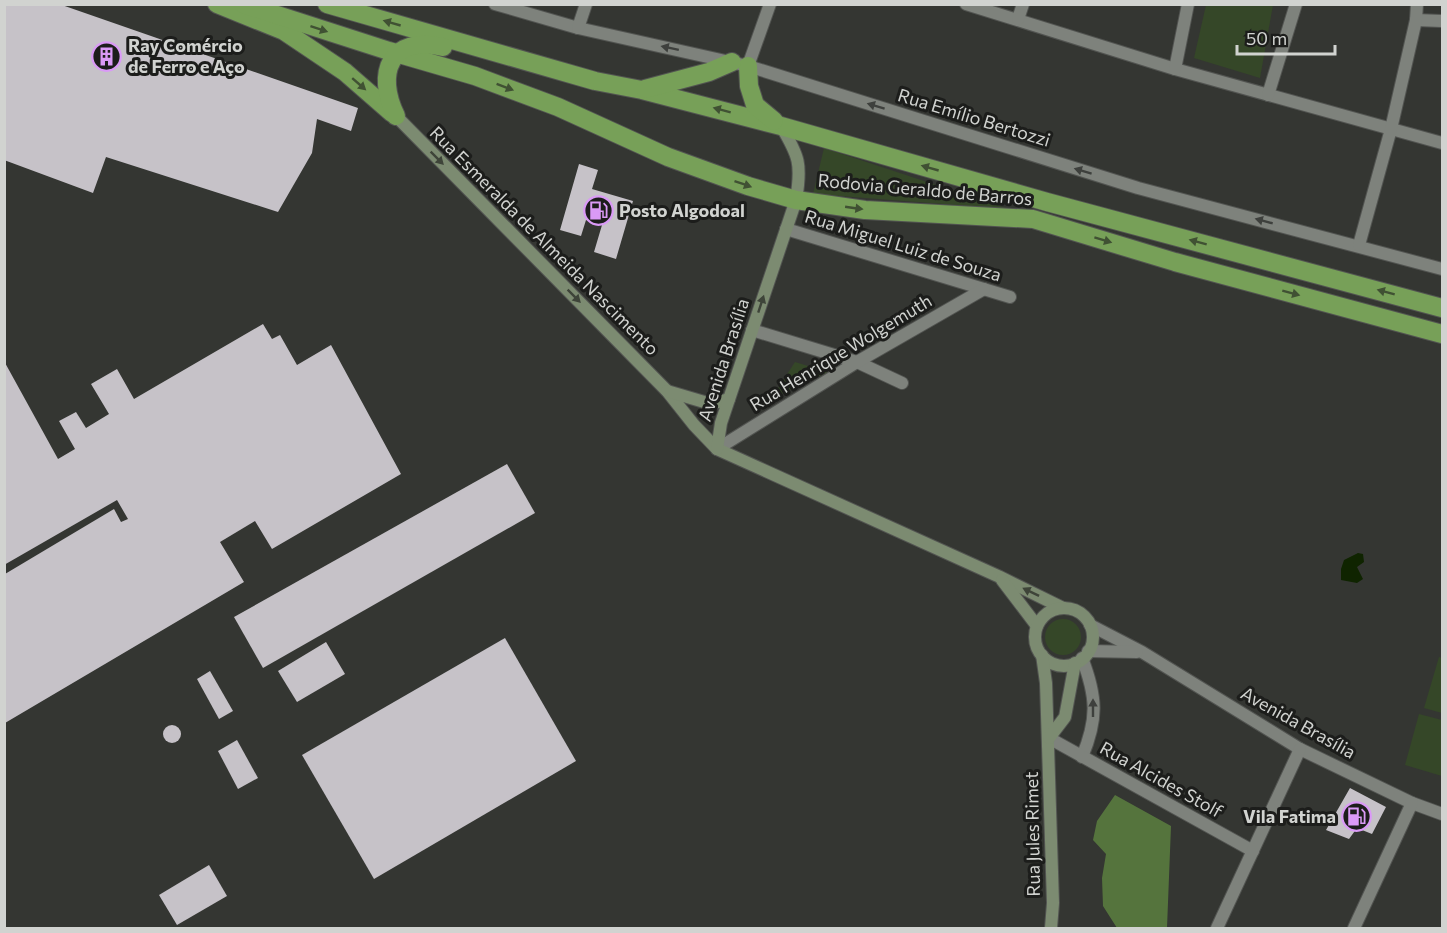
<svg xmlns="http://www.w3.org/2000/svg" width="1447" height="933" font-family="Commissioner,sans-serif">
	<rect width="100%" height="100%" fill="#343632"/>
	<!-- green -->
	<g fill="#354728">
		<path d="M1206,5H1273L1260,78L1194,58Z"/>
		<path d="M824,148L1009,209L813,194Z"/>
		<path d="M795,362L828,372L771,399Z"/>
		<circle cx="1063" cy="637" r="18"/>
		<path d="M1439,657L1442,658V713L1424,708Z"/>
		<path d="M1419,714L1442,720V776L1405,765Z"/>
	</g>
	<!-- forest -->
	<path fill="#55743d" d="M1115,795L1171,826L1167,928H1117L1103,906L1102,878L1106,854L1093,840L1097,821Z"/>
	<!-- water -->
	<path fill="#0f2400" d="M1358,553L1363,554L1364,562L1357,567L1363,579L1357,583L1341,580V569L1344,560Z"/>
	<!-- building -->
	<g fill="#c6c2c8">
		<path d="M4,4H59L358,108L351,131L317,119L312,153L278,212L106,157L93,193L4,160Z"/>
		<path d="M579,164L598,170L592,189L633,201L616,259L594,252L602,225L586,220L581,236L560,230Z"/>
		<path d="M263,324L272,339L280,335L297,365L331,345L401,474L272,549L255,521L220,542L244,582L5,723V574L114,509L121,522L128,519L117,500L4,565V361L58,459L75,449L59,421L76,412L86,428L109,414L91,384L117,369L134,399Z"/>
		<path d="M507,464L535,513L263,668L234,617Z"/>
		<path d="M505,638L576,761L374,879L302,755Z"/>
		<path d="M326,642L345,674L297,702L278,671Z"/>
		<path d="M210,671L233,711L219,719L197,679Z"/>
		<circle cx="172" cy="734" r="9"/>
		<path d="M237,740L258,778L238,789L218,751Z"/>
		<path d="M1350,788L1386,807L1372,834L1357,828L1349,839L1326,830Z"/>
		<path d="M209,865L227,896L177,925L159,895Z"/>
	</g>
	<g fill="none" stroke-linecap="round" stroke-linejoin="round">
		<defs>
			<g id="street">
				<path d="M495,4L578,28L748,66L1138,188L1442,269"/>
				<path d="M966,4L1175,69L1442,143"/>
				<path d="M1018,19L1023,4"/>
				<path d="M1416,20L1442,21"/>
				<path d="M578,28L586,4"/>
				<path d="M748,66L770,4"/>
				<path d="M1175,69L1188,4"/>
				<path d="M1268,95L1296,4"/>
				<path d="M786,229L1010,297"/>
				<path d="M1359,245L1391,129L1416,20L1417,4"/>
				<path d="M752,330L857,362L902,383"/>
				<path d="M717,449L857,362L984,289"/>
				<path d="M1090,625L1142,652L1300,749L1412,803L1442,814"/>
				<path d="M1088,651L1137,652"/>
				<path d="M1082,658C1097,697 1098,719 1082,757"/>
				<path d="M1049,738L1253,851"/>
				<path d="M1217,928L1300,749"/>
				<path d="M1354,928L1412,803"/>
			</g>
			<g id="secondary">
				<path d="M396,116L667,391L694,425L717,449L1000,577L1063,608"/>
				<path d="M667,391L711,404L729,399"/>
				<path d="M717,449L721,423L796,200C802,164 799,156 781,126"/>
				<path d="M1002,580L1037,626"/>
				<circle cx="1064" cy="637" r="29"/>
				<path d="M1042,655L1046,683L1053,903L1051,928"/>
				<path d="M1049,738L1065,717L1075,663"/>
			</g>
			<g id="highway">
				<path d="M217,4L284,31L345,72L392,113"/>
				<path d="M243,4L389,51L475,76L558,107L668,157L748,186L796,200L865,210L1033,219L1175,262L1442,334"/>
				<path d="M327,4L595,81L642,90L781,126L1047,202L1442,308"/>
				<path d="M748,66L749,86L755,105L774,121"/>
				<path d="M645,89L709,72L732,62"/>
				<path d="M396,116C375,73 390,35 443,47"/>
			</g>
		</defs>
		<!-- street casing -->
		<use href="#street" stroke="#525451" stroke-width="14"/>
		<!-- secondary casing -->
		<use href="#secondary" stroke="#525451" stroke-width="14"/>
		<!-- highway casing -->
		<use href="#highway" stroke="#525451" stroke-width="20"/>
		<!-- street -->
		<use href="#street" stroke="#7e827c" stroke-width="12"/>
		<!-- secondary -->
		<use href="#secondary" stroke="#7c8b71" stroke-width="12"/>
		<!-- highway -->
		<use href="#highway" stroke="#77a058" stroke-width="18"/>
	</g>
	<!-- one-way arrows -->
	<defs><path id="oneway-solid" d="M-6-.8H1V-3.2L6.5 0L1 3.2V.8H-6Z" transform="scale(1.5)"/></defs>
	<g fill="#405133">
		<use href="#oneway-solid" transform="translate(392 23) rotate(-164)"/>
		<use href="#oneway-solid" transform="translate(319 29) rotate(18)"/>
		<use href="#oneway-solid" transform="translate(359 84) rotate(41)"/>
		<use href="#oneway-solid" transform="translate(505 87) rotate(21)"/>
		<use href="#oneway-solid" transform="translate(722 110) rotate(-165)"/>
		<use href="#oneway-solid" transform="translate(930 168) rotate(-164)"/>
		<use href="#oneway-solid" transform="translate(743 184) rotate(19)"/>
		<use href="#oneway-solid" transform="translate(854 208) rotate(8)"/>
		<use href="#oneway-solid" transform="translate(1103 240) rotate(17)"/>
		<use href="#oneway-solid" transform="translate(1198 242) rotate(-165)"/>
		<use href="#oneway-solid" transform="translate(1386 292) rotate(-165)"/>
		<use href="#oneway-solid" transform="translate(1291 293) rotate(15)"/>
	</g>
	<g fill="#3e403d">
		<use href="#oneway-solid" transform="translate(670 48) rotate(-168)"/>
		<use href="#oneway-solid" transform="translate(876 106) rotate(-163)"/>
		<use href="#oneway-solid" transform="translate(1083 171) rotate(-163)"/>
		<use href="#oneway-solid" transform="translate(1264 221) rotate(-165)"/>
		<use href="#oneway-solid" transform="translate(1093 708) rotate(-90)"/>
	</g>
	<g fill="#3e4439">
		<use href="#oneway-solid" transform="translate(437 158) rotate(45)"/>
		<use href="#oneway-solid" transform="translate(574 296) rotate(45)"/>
		<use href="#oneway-solid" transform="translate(761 304) rotate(-72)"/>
		<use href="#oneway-solid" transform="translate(1031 592) rotate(-154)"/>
	</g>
	<!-- icons -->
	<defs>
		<symbol id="building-ring" viewBox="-11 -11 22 22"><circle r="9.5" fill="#1c1d1b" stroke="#da9af6" stroke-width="1.5"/><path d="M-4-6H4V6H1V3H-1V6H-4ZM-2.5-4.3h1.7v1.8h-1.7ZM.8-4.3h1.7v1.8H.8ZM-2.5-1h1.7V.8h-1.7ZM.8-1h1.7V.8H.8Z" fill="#da9af6"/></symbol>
		<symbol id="fuel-ring" viewBox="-11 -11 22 22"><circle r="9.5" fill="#1c1d1b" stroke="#da9af6" stroke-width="1.5"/><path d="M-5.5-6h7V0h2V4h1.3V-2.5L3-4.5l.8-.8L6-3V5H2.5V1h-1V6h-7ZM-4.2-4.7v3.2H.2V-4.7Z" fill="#da9af6"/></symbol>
	</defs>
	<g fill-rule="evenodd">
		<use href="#building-ring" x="90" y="40" width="33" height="33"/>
		<use href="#fuel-ring" x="582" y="194" width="33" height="33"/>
		<use href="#fuel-ring" x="1340" y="800" width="33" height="33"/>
	</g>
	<g text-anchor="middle" stroke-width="6" stroke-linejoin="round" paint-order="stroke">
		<!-- poi labels -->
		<g font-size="18" font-weight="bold" fill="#d1d3d0" stroke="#1c1d1b" text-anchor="start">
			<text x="128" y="52">Ray Comércio<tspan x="128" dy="21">de Ferro e Aço</tspan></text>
			<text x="619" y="217">Posto Algodoal</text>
			<text x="1336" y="823" text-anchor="end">Vila Fatima</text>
		</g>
		<!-- street labels -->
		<g font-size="18" fill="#d1d3d0" stroke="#1c1d1b">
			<text transform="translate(974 118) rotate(17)" y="6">Rua Emílio Bertozzi</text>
			<text transform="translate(925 190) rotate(5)" y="6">Rodovia Geraldo de Barros</text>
			<text transform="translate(544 241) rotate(45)" y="6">Rua Esmeralda de Almeida Nascimento</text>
			<text transform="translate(903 246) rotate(17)" y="6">Rua Miguel Luiz de Souza</text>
			<text transform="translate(841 353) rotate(-31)" y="6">Rua Henrique Wolgemuth</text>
			<text transform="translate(724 360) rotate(-72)" y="6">Avenida Brasília</text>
			<text transform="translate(1298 723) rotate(29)" y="6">Avenida Brasília</text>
			<text transform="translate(1161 780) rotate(29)" y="6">Rua Alcides Stolf</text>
			<text transform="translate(1033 834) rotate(-91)" y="6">Rua Jules Rimet</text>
		</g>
	</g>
	<!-- border -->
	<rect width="1447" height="933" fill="none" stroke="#d1d3d0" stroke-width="12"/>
	<!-- scale -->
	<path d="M1237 45v9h98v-9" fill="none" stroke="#d1d3d0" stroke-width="3"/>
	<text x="1246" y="45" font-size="18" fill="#d1d3d0" stroke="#1c1d1b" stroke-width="4.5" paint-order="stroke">50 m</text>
</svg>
